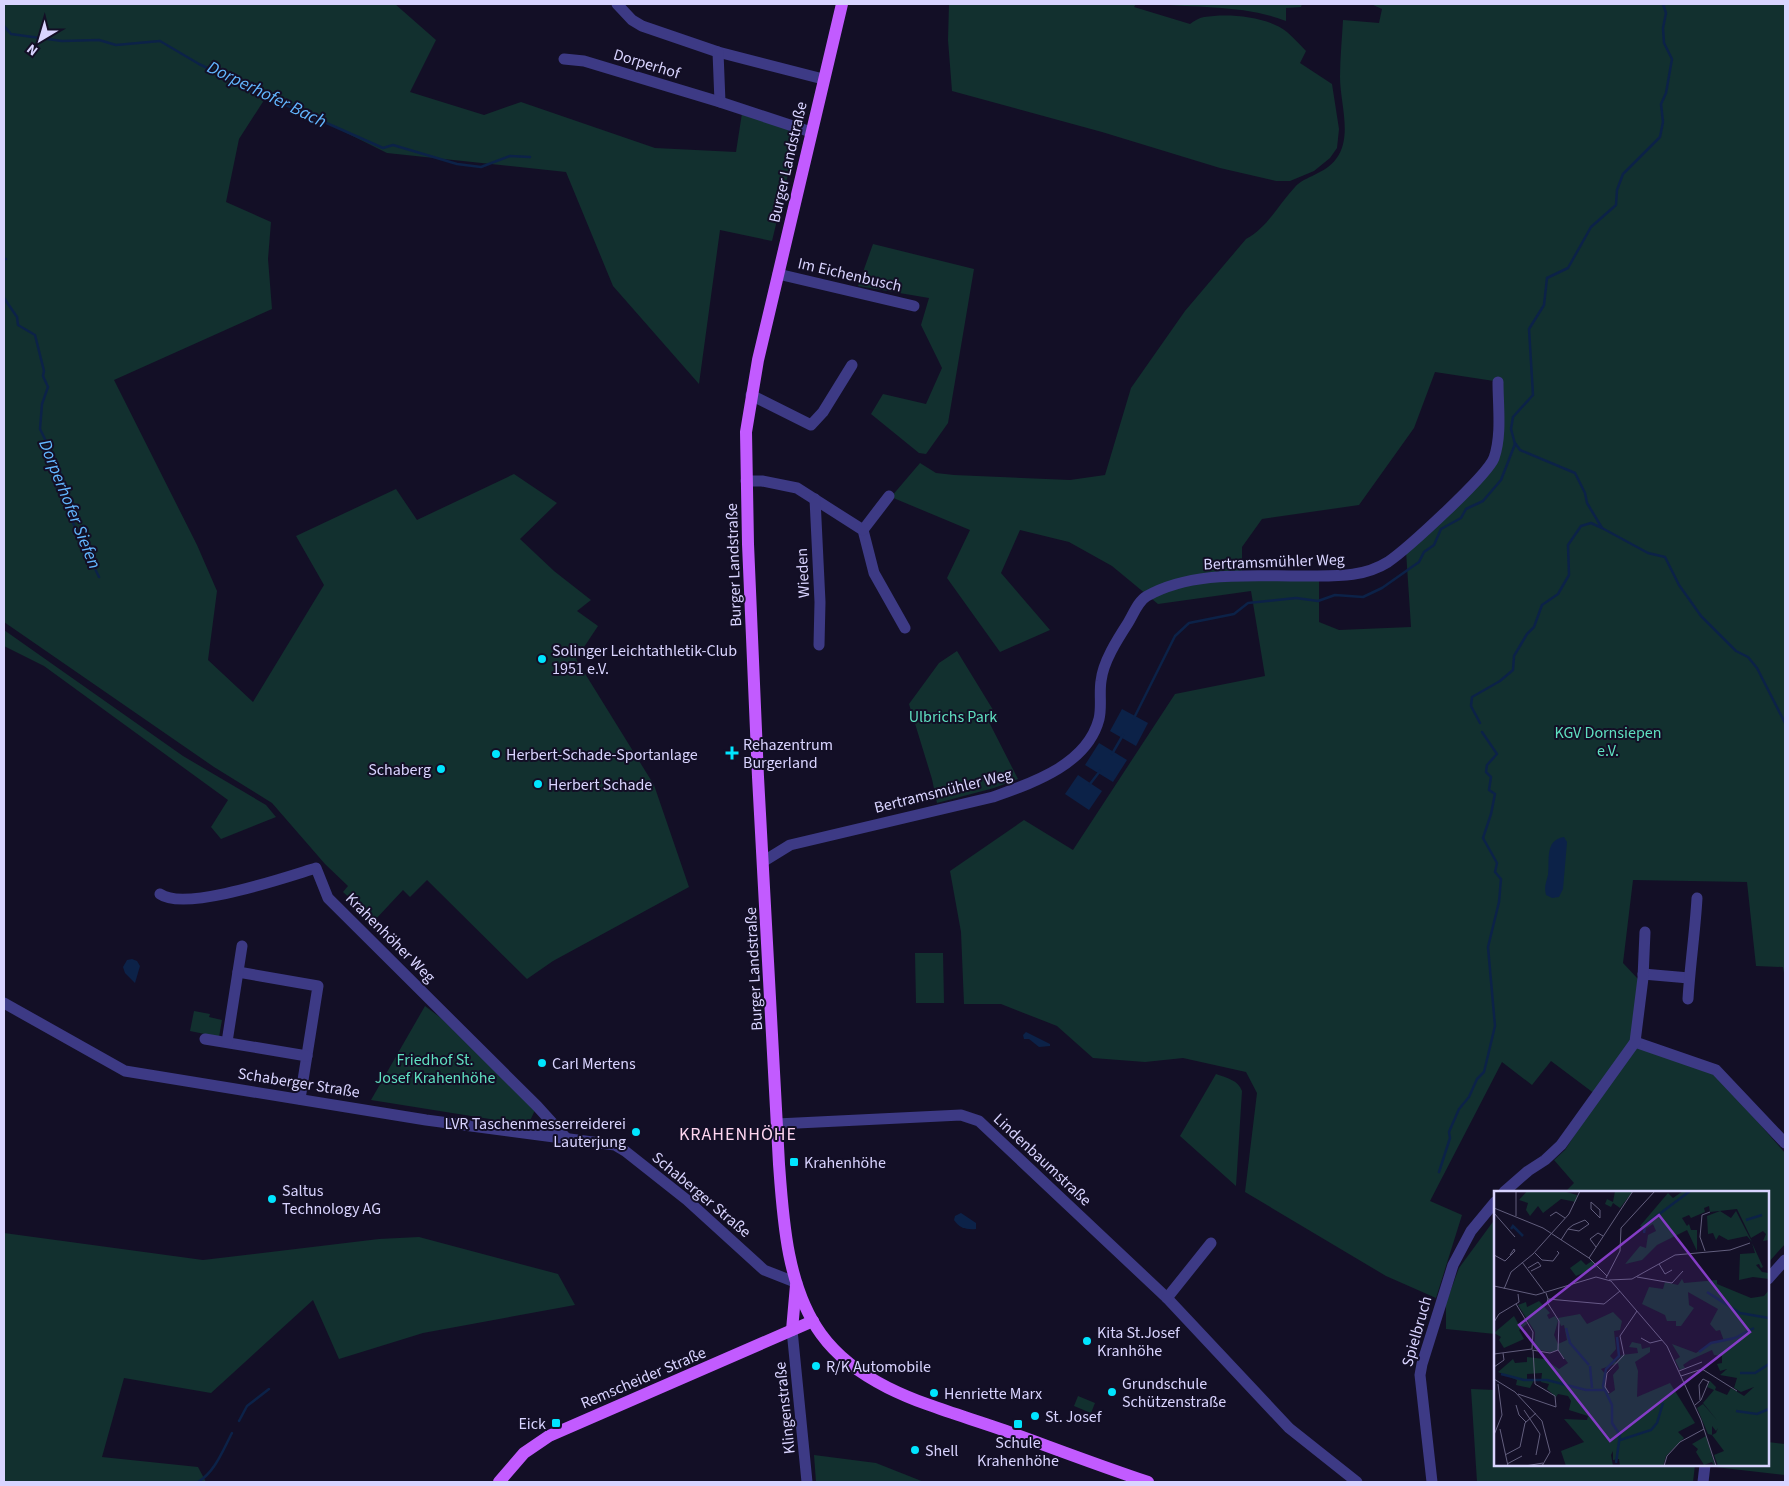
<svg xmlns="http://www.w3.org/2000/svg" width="1789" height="1486" font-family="'Source Sans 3',sans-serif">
	<rect width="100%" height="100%" fill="#130f26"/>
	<!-- green -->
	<g fill="#12302f" fill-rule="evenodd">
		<path d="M4,4H395L436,40L410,92L484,115L521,102L655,148L736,152L742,113L798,133L772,241L720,230L699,384L613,286L566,172L387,153L268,94L239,139L226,202L271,222L268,259L272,309L114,380L197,545L217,591L208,660L253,702L324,585L296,536L396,489L417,520L514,474L557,503L520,539L554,571L591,600L577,611L598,626L576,659L654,785L689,887L553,961L527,979L427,880L410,897L403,890L374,921L343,892L348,886L325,864L272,803L214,767L4,622Z"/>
		<path d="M949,4H1136L1134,7L1190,24C1194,21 1199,18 1204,17C1228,13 1267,16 1287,32C1294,38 1300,45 1306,51L1300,63L1332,84L1339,129L1337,148L1330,158L1314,171L1290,181H1276L1220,168L1102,132L952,91L948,40Z"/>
		<path d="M1155,4H1302L1301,7L1286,8V21C1245,5 1199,8 1155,4Z"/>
		<path d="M1371,4H1785V979L1783,967L1756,966L1747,882L1633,880L1623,963L1638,979L1631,1042L1709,1071L1721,1080L1785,1153V1244L1768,1263V1192H1565L1574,1183L1554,1160L1565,1150L1599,1097L1551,1061L1532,1085L1502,1062L1430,1201L1462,1215L1436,1298L1386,1276L1245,1192L1257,1093L1246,1072L1183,1058L1145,1062L1093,1058L1057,1026L1001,1004H964L961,932L950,871L1024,820L1073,850L1175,694L1265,676L1251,591L1158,604L1112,566L1069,542L1020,530L1001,573L1050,630L1000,652L947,578L970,530L891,497L920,463L936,473L954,475L1070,480L1105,475L1131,388L1185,311L1246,239C1268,227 1278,205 1295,187C1305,176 1325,174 1336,159C1353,137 1340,103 1340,77C1340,58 1342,39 1343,20L1379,23L1382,9ZM1435,372L1494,381L1496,462L1406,551L1411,627L1339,630L1319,622V579H1242V547L1262,519L1359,505L1414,428Z"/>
		<path d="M873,244L974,269L948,423L926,454L919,453L871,414L883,394L926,404L942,368L921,325L929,298L858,286Z"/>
		<path d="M4,630L183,756L266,805L276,817L221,839L211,827L228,800L44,666L4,646Z"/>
		<path d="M957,651L998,718L990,724L1018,779L994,788L937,803L932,779L909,704L939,663Z"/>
		<path d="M915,953H943L944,1003H916Z"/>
		<path d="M425,1006L441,1018L535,1110L528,1125L371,1100Z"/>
		<path d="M194,1011L210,1014L209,1017L222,1020L219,1037L190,1031Z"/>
		<path d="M1216,1074C1227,1078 1238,1080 1242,1091L1236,1186L1180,1136Z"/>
		<path d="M1495,1219V1334L1446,1329V1303L1459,1268Z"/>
		<path d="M4,1233L203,1260L379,1239L419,1237L558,1274L575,1305L423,1333L339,1359L313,1300L211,1393L124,1378L102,1457L198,1467L206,1482H4Z"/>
		<path d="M1471,1389L1495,1390V1465H1695L1693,1482H1477Z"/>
		<path d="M1078,1396L1095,1403L1091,1413L1074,1406Z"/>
		<path d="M1768,1442L1785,1444V1475L1715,1467L1716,1465H1768Z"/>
		<path d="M814,1455L876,1463L924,1482H816Z"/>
	</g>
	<!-- water -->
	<g fill="#0c2248">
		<path d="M1122,709L1148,723L1136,746L1110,731Z"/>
		<path d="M1099,743L1127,760L1113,782L1085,765Z"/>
		<path d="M1078,775L1102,791L1089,810L1065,794Z"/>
		<path d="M1564,837L1567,842L1563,889L1559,897L1552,898L1546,895C1544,886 1546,883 1548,875C1550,861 1544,840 1564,837Z"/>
		<path d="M132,959L137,961L140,966L135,983L125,973L123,967L127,960Z"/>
		<path d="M1026,1032L1050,1044V1046L1039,1047L1029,1039H1024L1023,1035Z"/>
		<path d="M961,1213L976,1223V1229C967,1230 959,1228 954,1220L955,1216Z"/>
	</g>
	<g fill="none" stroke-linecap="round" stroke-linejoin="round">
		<!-- stream -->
		<g stroke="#0c2248" stroke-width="2.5">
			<path d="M4,26L11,34L62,41L99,40L116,45L160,41L199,64L261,94L383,148L393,145L457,164L481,167L510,156L530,157"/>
			<path d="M4,259H6"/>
			<path d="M4,298L17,317L18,325L35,335L44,371L43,376L48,387L42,404L40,429L59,468L73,523L99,577"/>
			<path d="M1515,443L1520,450L1575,473L1585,493L1587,503L1602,528L1648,553L1665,557L1679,585L1701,616L1736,651L1748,657L1757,668L1785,723"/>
			<path d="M1134,718L1175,636L1189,623L1234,614L1248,603L1296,598L1318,601L1335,595L1363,597L1382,588L1419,562L1424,552L1434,545L1441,529L1461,518L1466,509L1483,501L1501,480L1515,444L1511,429L1513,417L1533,395L1529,329L1544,305L1547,278L1568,268L1591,227L1616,205L1617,190L1623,174L1660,137L1663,122L1661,104L1666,93L1672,59L1664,43L1663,28L1666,13L1663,4"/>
			<path d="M1480,723L1471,706L1472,697L1500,681L1513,670L1514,656L1527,634L1534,627L1542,605L1558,594L1569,575L1568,545L1581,526L1591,523L1602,528"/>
			<path d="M1112,754L1123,735"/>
			<path d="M1090,784L1100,771"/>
			<path d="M1439,1172L1450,1138L1449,1132L1459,1109L1469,1097L1477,1079L1484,1072L1495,1026L1488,947L1499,902L1501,879L1495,872L1497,863L1483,838L1491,814L1495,794L1489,790L1491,777L1486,772L1487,765L1497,754L1482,732"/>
			<path d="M239,1421L247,1406L269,1389"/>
			<path d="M198,1482C215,1472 223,1450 232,1433"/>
		</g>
		<!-- minor -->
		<g stroke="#3d3a85" stroke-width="11">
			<path d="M617,4L632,20L642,26L718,52L823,79"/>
			<path d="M718,52L720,102"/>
			<path d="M564,59L584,61L720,102L811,132"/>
			<path d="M778,274L914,306"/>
			<path d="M751,395L811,425L823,412L852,365"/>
			<path d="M746,481H762L797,488L863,530L874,573L905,628"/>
			<path d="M815,499L820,602L819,645"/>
			<path d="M863,530L889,496"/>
			<path d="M764,861L790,845L993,797C1032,783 1087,765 1099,719C1102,707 1099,694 1101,681C1103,662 1117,640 1128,623C1133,615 1138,601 1147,596C1195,569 1258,577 1311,576C1338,576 1364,577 1388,562C1407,549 1487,476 1494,458C1502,435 1498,406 1498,382"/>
			<path d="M160,894C185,912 286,877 316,868L328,898L537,1106L566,1138"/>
			<path d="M238,972L318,986L300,1099"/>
			<path d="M1643,974L1689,978"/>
			<path d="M1688,999C1690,965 1695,933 1697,898"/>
			<path d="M4,1003L125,1071L426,1120L615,1145L625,1151L687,1200L764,1270L797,1283"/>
			<path d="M205,1039L307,1056"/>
			<path d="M227,1042L242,946"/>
			<path d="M1635,1042L1716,1070L1785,1143"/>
			<path d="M777,1124L961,1115L979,1121L1167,1298L1289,1428L1357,1482"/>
			<path d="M1504,1192L1528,1171L1545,1160L1561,1145L1635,1042L1643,978L1645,932"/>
			<path d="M1768,1279L1785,1260"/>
			<path d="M1167,1298L1211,1243"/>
			<path d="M792,1330L807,1482"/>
			<path d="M1432,1482L1420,1375L1422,1364L1453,1265L1471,1231L1495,1202"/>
			<path d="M1703,1482L1705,1465"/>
		</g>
		<!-- major -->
		<g stroke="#c25bff" stroke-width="12">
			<path d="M842,4L758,360L746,432L748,544L758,777L779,1164C783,1220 787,1287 821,1334C863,1392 942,1408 1006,1431C1053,1448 1100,1466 1148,1482"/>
			<path d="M792,1330L796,1285"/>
			<path d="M499,1482L524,1453L549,1436L813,1321"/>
		</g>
	</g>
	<!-- markers -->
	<g fill="#00e5ff" stroke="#130f26" stroke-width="2">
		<circle cx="542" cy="659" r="5"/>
		<path d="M729.5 745.5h5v5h5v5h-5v5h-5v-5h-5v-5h5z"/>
		<circle cx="496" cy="754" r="5"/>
		<circle cx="441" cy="769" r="5"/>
		<circle cx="538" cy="784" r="5"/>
		<circle cx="542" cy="1063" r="5"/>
		<circle cx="636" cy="1132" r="5"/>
		<rect x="789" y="1157" width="10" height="10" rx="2.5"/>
		<circle cx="272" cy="1199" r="5"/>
		<circle cx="1087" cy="1341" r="5"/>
		<circle cx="816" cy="1366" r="5"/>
		<circle cx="1112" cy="1392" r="5"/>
		<circle cx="934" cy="1393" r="5"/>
		<circle cx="1035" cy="1416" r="5"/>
		<rect x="551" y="1418" width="10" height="10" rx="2.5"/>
		<rect x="1013" y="1419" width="10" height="10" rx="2.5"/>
		<circle cx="915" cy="1450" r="5"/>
	</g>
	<g text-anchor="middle" stroke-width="4" stroke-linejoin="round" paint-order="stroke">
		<!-- street labels -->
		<g font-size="16" fill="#d9d4ff" stroke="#130f26">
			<text transform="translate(647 63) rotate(17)" y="6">Dorperhof</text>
			<text transform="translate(787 162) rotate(-77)" y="6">Burger Landstraße</text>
			<text transform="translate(850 274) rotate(13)" y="6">Im Eichenbusch</text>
			<text transform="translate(1274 561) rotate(-2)" y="6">Bertramsmühler Weg</text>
			<text transform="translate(733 565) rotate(-92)" y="6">Burger Landstraße</text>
			<text transform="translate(802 573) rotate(-93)" y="6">Wieden</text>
			<text transform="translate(943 790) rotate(-14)" y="6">Bertramsmühler Weg</text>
			<text transform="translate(391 937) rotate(45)" y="6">Krahenhöher Weg</text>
			<text transform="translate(753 969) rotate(-93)" y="6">Burger Landstraße</text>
			<text transform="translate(299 1082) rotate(9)" y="6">Schaberger Straße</text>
			<text transform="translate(1043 1159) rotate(43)" y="6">Lindenbaumstraße</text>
			<text transform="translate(702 1194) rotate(40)" y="6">Schaberger Straße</text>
			<text transform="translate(1416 1331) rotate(-74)" y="6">Spielbruch</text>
			<text transform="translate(643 1377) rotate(-23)" y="6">Remscheider Straße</text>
			<text transform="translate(784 1408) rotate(-96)" y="6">Klingenstraße</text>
		</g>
		<!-- poi labels -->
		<g font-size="16" fill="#d9d4ff" stroke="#130f26" text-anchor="start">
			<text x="552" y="656">Solinger Leichtathletik-Club<tspan x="552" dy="18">1951 e.V.</tspan></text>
			<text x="743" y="750">Rehazentrum<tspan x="743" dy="18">Burgerland</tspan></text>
			<text x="506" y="760">Herbert-Schade-Sportanlage</text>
			<text x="431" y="775" text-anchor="end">Schaberg</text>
			<text x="548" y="790">Herbert Schade</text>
			<text x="552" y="1069">Carl Mertens</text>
			<text x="626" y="1129" text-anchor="end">LVR Taschenmesserreiderei<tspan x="626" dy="18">Lauterjung</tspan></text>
			<text x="804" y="1168">Krahenhöhe</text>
			<text x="282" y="1196">Saltus<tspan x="282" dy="18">Technology AG</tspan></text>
			<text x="1097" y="1338">Kita St.Josef<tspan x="1097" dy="18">Kranhöhe</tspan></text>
			<text x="826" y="1372">R/K Automobile</text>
			<text x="1122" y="1389">Grundschule<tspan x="1122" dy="18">Schützenstraße</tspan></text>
			<text x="944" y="1399">Henriette Marx</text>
			<text x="1045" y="1422">St. Josef</text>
			<text x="546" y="1429" text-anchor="end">Eick</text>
			<text x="1018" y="1448" text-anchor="middle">Schule<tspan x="1018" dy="18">Krahenhöhe</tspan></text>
			<text x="925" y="1456">Shell</text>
		</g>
		<!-- park labels -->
		<g font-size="16" fill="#5fe0c0" stroke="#130f26">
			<text x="953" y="722">Ulbrichs Park</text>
			<text x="1608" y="738">KGV Dornsiepen<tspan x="1608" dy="18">e.V.</tspan></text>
			<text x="435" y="1065">Friedhof St.<tspan x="435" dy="18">Josef Krahenhöhe</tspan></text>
		</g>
		<!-- water labels -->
		<g font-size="18" font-style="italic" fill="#62b6ff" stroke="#130f26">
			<text transform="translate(267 94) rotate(26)" y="6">Dorperhofer Bach</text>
			<text transform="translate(70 504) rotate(68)" y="6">Dorperhofer Siefen</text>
		</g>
		<!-- neighbourhood labels -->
		<g font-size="18" letter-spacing="1" fill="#ffd6f0" stroke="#130f26">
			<text x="738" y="1140">KRAHENHÖHE</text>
		</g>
	</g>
	<!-- overview -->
	<g transform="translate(1494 1191)">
		<rect width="275" height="275" fill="#130f26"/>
		<path d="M33,0H69L83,4L82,11L67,8L49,22L44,15L36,25L32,19L34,12L25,9ZM121,0H139L126,17L119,12L117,16L111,13L113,8L119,11ZM189,0H275V49L269,50L272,43L269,40L257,47L243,18L216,21L215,15L210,17L211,21L197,27L195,24L188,27L193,35L195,33L197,39H203V60L193,39L163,54L148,69L131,73L146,55L152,57L154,44L162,40L159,33L151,38L146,35L174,2L179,7ZM226,20L237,27L242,20L258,51L253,45L234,49L225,44L222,49L219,42L214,43L213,25ZM258,52L269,76L267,77L265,73L262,74L268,81L275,82V88L259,86L245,89L246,63L261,62ZM87,69L92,74L98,70L103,76L82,85L76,77ZM188,88L190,92L223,89V93L257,107L270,105L275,99V275H224L220,264L230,260L218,244L222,242L224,237L222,240L218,235V244L214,243L203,217L209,213L223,229L209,212L220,199L213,196L216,190L222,196L221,199L233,204L237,197L250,205L260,196L247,201L240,197L243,187L226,184L233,178L226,180L223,173L228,172V165L220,164L218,159L196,169L189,174L191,177L186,179L181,169L186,166L178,153L202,162L217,152L230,150L226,139L222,140L216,133L224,118L194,101L195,114L200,117L187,135H182V130H173L171,124L148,113L155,96L169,98L171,91L184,94ZM45,110L56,122L53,124L55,128L61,125L64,130L60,144L64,153L73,149L70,134L67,135L64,127L86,123L93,133L119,121L128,130L126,139L120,140L122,158L116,165L122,171L128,164L144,162L143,157L135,156L138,151L147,153L148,158L156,156V161L141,171L144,180L143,206L176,192L201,232L184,241L190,247L172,265L169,275H126L125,268L119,269V260L117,264L119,275H72L67,260L90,251L70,228L93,229L94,225L75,219L77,210L74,205L64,203L62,206L53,198L55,193L47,191L48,182L33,183V189H40L36,197L22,194L23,189L4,181L19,168L21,172L33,171V166L50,168L65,178L74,172L64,159L57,161L40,158L41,141L24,114L32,111L33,116ZM124,172L125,177L119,184L121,199L115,203L111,193L112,184L107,178ZM20,125L25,134L32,131L33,133L25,139L30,148L10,157L5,149L7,146L0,142ZM212,245L221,275L218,271L210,274L202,261L204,258L198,253Z" fill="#12302f" fill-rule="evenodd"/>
		<path fill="none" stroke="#0c2248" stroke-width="2.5" d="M252,29L268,24M17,38L19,35L29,45M150,42L151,35L156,30L196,0M213,101L246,122L275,127M72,137L76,152L95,174M205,161L217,152L241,147L260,137M96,175L98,197M246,182H261L275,173M7,183L30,189H53L92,199H110M242,220L263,223L275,218M126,249L157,239L163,232L169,212M122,272L126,244L118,232V214L109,195L112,178L125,165L123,146"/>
		<path fill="none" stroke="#625e7d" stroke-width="1" d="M97,11L106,19V27L97,18ZM0,17L49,37L95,67L113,85M0,22L21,46M22,25V0M56,25L62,21L71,27M67,49L74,38L79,34L91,29L95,33L85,40L74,38M102,56L96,48L104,42L109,45M211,60L206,46L208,24L216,21M41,62L48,69L59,70L65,62L63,60M0,64L11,70L21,60L20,58L16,64M95,67L139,0M28,71L51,102M165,73L171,83L178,79M34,77L44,71L47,75L37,80M143,86L178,92L189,80M112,87L126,60L127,37L161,0M115,89L138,88L181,64L236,59L256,52M0,95L42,104L102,86L117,90L173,155L207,229L222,275M10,98L17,81L39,63L75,23L86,0M52,102L54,108L110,113L126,100M54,108L53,111L65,130L64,159L70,168M0,131L5,123L25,111L24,103M147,147L156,152L168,149M38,159L56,162L64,159M0,163L38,158L39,141L22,113M0,176L10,169L9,162M185,180L208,171M187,185L208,178L243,200M0,188L21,201L48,230L56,261L48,275M115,202L111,196L113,182L130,164L126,145L143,120M24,203L62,216L61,205L41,193L39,159M206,209L205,194L209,188L215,191M22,214L25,224L32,231M201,214L207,209L215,190M30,219L46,243L42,264M6,238L14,275M0,244L8,224L4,193M11,264L26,256L31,232L42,222M13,273L28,265M31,275L49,272M170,275L173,265L186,251L210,238"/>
		<path fill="#843dc5" fill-opacity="0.15" stroke="#843dc5" stroke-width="2.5" d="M165,24L256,141L116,250L25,134Z"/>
		<rect width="275" height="275" fill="none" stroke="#d9d4ff" stroke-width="2.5"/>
	</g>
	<!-- border -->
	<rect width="1789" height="1486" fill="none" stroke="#d9d4ff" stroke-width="10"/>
	<!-- north arrow -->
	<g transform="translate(40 40) rotate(218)" stroke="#130f26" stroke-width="4" paint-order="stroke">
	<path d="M0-4L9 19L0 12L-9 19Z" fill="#d9d4ff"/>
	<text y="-8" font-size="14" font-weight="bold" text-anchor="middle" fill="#d9d4ff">N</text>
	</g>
</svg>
